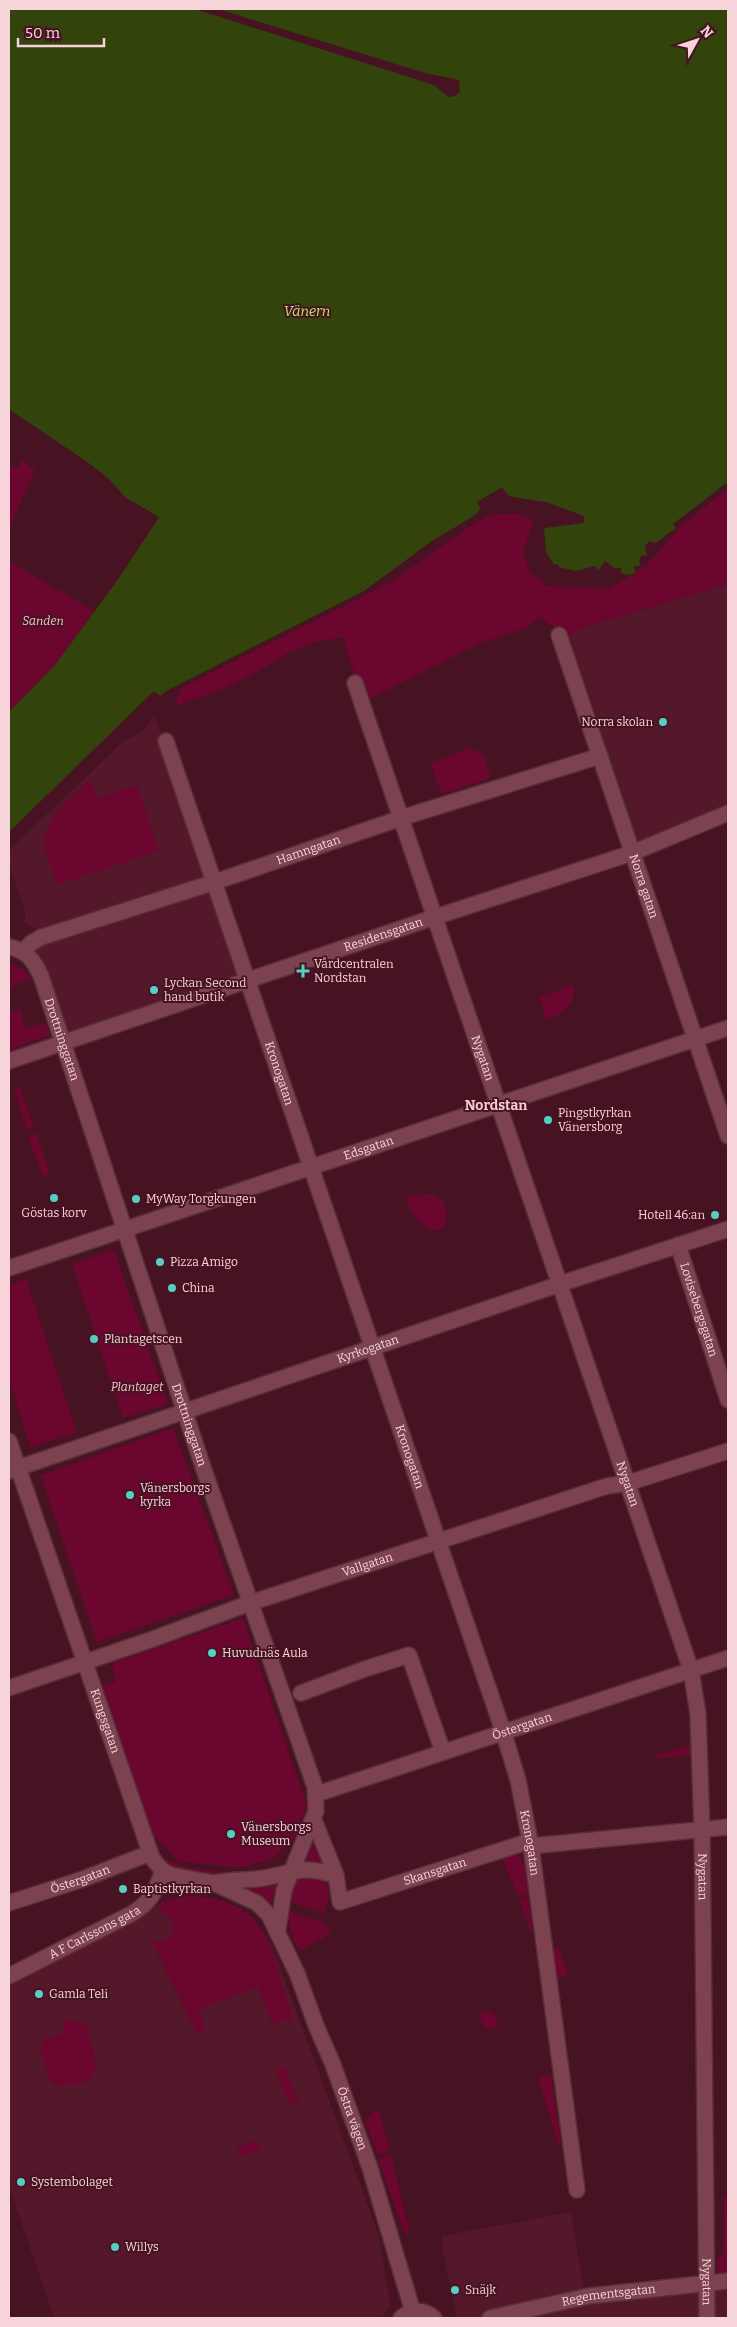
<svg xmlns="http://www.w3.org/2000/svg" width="737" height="2327" font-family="Bitter,serif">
	<rect width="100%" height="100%" fill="#471222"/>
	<!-- built -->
	<g fill="#55182a">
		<path d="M728,584V806L639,844L570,638L576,630Z"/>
		<path d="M155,716L209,878L40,932L25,923V911L9,865V850L123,742L142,732Z"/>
		<path d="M212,882L245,980L66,1040L27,951L40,938Z"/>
		<path d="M186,1895L225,1901L252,1917L272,1946L378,2233L391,2306L381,2318H54L9,2186V1979L134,1921L163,1902Z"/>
		<path d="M571,2212L586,2303L728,2289V2318H457L443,2253L442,2236Z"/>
	</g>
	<!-- green -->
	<g fill="#6b062e">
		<path d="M22,460L35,470L9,528V463L11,467L18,468Z"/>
		<path d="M728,488V584L576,630L570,638L539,617L526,628L482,642L363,702L343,637L313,643L290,652L252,675L218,691L174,707L181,688L388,584L469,527L492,514H519L533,520L523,553L530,572L547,586L608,589L636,573L654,557L679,528Z"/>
		<path d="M9,561L94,611L55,665L9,712Z"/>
		<path d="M470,748L483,754L491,778L441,794L431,763Z"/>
		<path d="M88,780L93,785L97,798L137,785L159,851L57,885L43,843L53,816Z"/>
		<path d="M9,963L27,972L31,979L9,987Z"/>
		<path d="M572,985L574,989L572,1004L558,1015L546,1020L539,997Z"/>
		<path d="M20,1009L26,1029L46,1022L50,1035L9,1050V1013Z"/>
		<path d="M20,1087L34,1128L27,1130L14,1089Z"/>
		<path d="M36,1133L50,1174L43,1177L28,1136Z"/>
		<path d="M432,1194L443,1200C444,1206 447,1213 446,1220C443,1236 427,1230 419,1221C412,1214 409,1205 405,1197Z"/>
		<path d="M114,1250L168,1404L123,1418L72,1264Z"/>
		<path d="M26,1279L77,1433L30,1447L9,1378V1286Z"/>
		<path d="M173,1428L234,1595L97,1642L41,1475Z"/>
		<path d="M243,1618L307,1806L295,1836L274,1858L241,1868L178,1861L153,1834L102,1685L116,1682L112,1663Z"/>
		<path d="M690,1745L691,1754L656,1759L655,1756Z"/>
		<path d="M313,1839L317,1842L325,1869L301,1864Z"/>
		<path d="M156,1844L164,1858L185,1867L230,1873H244L271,1866L273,1872C243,1874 191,1884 165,1865C159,1860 156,1852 153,1845Z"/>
		<path d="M510,1854C528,1853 526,1881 528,1894L518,1896L502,1858Z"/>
		<path d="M300,1875L322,1877C333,1893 329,1897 324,1913L288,1902L295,1880Z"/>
		<path d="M277,1880L272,1902L269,1904L245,1889Z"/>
		<path d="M186,1895C198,1897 213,1897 224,1901C262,1913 275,1952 283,1987C286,2002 293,2007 292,2024L287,2020L272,2024L259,1987L199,2009L206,2030L197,2034L151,1940L163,1941L172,1933C175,1922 170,1914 159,1911L163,1902Z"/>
		<path d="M528,1897L533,1932H530L519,1900Z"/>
		<path d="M288,1911L324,1922L331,1933L301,1951C290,1941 290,1925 288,1911Z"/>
		<path d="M558,1946L568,1974L556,1979L553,1948Z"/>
		<path d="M485,2011L494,2013L499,2025L485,2030L478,2014Z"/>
		<path d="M65,2018L86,2025C96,2062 111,2085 57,2086L50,2080L40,2048L45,2039L63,2033Z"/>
		<path d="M285,2065L299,2105L287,2101L276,2070Z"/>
		<path d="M551,2075L552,2083L561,2144H558L539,2081L541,2077Z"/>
		<path d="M379,2111L390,2150L378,2154L365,2122L373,2112Z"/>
		<path d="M253,2141L258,2144L260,2150L240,2157L237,2148Z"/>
		<path d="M391,2155L410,2233L405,2234L378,2159Z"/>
		<path d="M728,2195V2273L718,2274L717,2259L723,2257L724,2196Z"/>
	</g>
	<!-- water -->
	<path fill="#32430c" d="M9,9H195L434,85L448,97L455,96L460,91L459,80L425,73L218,9H728V482L673,524L676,528C668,533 662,540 654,543L650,541L645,546L647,555L641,556L639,561L641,566H634L636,573L626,575L621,573V568H614L605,561L598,571L595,566L575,571L559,567L558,564L554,565L546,552L544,528L584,523V516L546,502L513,497L508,495L502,487L477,502L481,509L474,516L432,541L364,591L168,690L160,696L154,691L9,832V712L55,665L119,578L159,517L125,497L108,478L90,464L9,409Z"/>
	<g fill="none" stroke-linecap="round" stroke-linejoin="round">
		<defs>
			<g id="minor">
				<path id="s1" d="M559,635L728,1136"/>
				<path id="s2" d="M355,683L691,1670L698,1714L702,1830L707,2318"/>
				<path id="s3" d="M166,741L503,1731L518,1780L531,1846L577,2190"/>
				<path id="s4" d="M9,947C27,950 34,961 41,976L204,1470L315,1787L316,1811L284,1890L278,1929"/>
				<path id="s5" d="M23,952L31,943L42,937L215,882L401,818L600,756"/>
				<path id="s6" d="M9,1061L435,917L632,853L728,813"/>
				<path id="s7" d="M678,1245L728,1400"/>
				<path id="s8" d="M9,1268L728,1028"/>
				<path id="s9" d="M9,1441L152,1858L163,1871L171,1875L214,1883L257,1903L269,1915L297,1973L317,2028L332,2062L370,2168L413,2312"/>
				<path id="s10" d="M9,1471L560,1284L728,1229"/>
				<path id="s11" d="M9,1688L153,1639L250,1603L607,1486L628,1483L728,1451"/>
				<path d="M301,1693L365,1669L409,1655L443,1752"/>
				<path id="s12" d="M317,1794L728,1658"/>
				<path id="s13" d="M314,1820L336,1875L340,1902L530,1841"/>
				<path d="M531,1846L728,1827"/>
				<path d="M214,1883C230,1879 247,1881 264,1878C298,1872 298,1865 336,1875"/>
				<path id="s14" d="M9,1903L83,1879L150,1853"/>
				<path id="s15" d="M9,1976L133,1913C153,1900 154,1892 163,1871"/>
				<path d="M401,2318C412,2309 424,2309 434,2318"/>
				<path id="s16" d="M490,2318L589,2296L728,2281"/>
			</g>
		</defs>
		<!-- minor casing -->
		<use href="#minor" stroke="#572f39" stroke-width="18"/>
		<!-- minor -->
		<use href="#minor" stroke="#7c4250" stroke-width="15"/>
	</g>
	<!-- markers -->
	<g fill="#57cec1" stroke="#471222" stroke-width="2">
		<circle cx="663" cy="722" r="5"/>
		<path d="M300.5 963.5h5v5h5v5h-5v5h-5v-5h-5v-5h5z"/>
		<circle cx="154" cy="990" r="5"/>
		<circle cx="548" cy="1120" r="5"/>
		<circle cx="54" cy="1198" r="5"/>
		<circle cx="136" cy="1199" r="5"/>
		<circle cx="715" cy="1215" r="5"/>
		<circle cx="160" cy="1262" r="5"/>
		<circle cx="172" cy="1288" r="5"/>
		<circle cx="94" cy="1339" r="5"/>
		<circle cx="130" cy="1495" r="5"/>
		<circle cx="212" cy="1653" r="5"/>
		<circle cx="231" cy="1834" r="5"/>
		<circle cx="123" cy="1889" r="5"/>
		<circle cx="39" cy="1994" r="5"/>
		<circle cx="21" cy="2182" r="5"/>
		<circle cx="115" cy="2247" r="5"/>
		<circle cx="455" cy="2290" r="5"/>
	</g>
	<g text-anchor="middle" stroke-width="4" stroke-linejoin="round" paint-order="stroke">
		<!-- park labels -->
		<g font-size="12" font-style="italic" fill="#f9c1cb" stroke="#471222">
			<text x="43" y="625">Sanden</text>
			<text x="137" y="1391">Plantaget</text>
		</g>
		<!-- poi labels -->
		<g font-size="12" fill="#f7d4da" stroke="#471222" text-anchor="start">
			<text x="653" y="726" text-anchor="end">Norra skolan</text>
			<text x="314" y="968">Vårdcentralen<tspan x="314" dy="14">Nordstan</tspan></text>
			<text x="164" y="987">Lyckan Second<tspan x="164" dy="14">hand butik</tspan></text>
			<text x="558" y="1117">Pingstkyrkan<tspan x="558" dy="14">Vänersborg</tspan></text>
			<text x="146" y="1203">MyWay Torgkungen</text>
			<text x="54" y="1217" text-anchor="middle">Göstas korv</text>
			<text x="705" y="1219" text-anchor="end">Hotell 46:an</text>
			<text x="170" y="1266">Pizza Amigo</text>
			<text x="182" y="1292">China</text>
			<text x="104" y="1343">Plantagetscen</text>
			<text x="140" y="1492">Vänersborgs<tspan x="140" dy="14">kyrka</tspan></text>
			<text x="222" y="1657">Huvudnäs Aula</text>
			<text x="241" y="1831">Vänersborgs<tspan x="241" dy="14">Museum</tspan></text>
			<text x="133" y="1893">Baptistkyrkan</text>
			<text x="49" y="1998">Gamla Teli</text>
			<text x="31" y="2186">Systembolaget</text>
			<text x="125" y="2251">Willys</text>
			<text x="465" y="2294">Snäjk</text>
		</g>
		<!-- street labels -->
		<g font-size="12" fill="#f7d4da" stroke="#471222">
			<text dy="4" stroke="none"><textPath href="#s5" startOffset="305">Hamngatan</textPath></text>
			<text dy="4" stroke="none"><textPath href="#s1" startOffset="265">Norra gatan</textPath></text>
			<text dy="4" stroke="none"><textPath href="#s6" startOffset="395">Residensgatan</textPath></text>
			<text dy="4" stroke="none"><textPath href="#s4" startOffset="112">Drottninggatan</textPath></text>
			<text dy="4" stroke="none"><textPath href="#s2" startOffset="396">Nygatan</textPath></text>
			<text dy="4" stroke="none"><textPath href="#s3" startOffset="351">Kronogatan</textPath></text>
			<text dy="4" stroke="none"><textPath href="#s8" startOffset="379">Edsgatan</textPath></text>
			<text dy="4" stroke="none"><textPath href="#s7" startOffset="68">Lovisebergsgatan</textPath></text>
			<text dy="4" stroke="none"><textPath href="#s10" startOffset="379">Kyrkogatan</textPath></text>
			<text dy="4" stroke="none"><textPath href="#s4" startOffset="518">Drottninggatan</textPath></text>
			<text dy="4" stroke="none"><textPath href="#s3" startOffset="756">Kronogatan</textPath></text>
			<text dy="4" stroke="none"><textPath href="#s2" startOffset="846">Nygatan</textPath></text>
			<text dy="4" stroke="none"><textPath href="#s11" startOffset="379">Vallgatan</textPath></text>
			<text dy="4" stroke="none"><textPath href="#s9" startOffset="296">Kungsgatan</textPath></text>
			<text dy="4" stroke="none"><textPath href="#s12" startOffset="216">Östergatan</textPath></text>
			<text dy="4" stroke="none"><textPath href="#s3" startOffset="1161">Kronogatan</textPath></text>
			<text dy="4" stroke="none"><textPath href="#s13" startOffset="186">Skansgatan</textPath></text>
			<text dy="4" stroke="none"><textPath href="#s2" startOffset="1250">Nygatan</textPath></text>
			<text dy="4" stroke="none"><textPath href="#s14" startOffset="75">Östergatan</textPath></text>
			<text dy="4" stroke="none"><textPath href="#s15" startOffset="96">A F Carlssons gata</textPath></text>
			<text dy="4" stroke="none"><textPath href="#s9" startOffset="795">Östra vägen</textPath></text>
			<text dy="4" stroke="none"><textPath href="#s2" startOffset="1655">Nygatan</textPath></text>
			<text dy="4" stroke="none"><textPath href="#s16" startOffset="121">Regementsgatan</textPath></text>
		</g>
		<!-- water labels -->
		<g font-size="14" font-style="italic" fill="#bae766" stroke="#471222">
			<text x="307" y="316">Vänern</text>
		</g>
		<!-- neighbourhood labels -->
		<g font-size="14" font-weight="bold" fill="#f8cdd5" stroke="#471222">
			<text x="496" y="1110">Nordstan</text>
		</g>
	</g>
	<!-- border -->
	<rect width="737" height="2327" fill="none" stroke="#f7d4da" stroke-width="20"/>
	<!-- north arrow -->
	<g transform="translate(697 40) rotate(50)" stroke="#471222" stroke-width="4" paint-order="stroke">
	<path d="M0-4L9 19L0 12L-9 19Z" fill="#f7d4da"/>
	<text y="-8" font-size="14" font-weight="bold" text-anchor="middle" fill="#f7d4da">N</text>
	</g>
	<!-- scale -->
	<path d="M18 38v8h86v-8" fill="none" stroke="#f7d4da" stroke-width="2.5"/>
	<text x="25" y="38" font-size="15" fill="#f7d4da" stroke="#471222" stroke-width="4" paint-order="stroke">50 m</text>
</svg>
